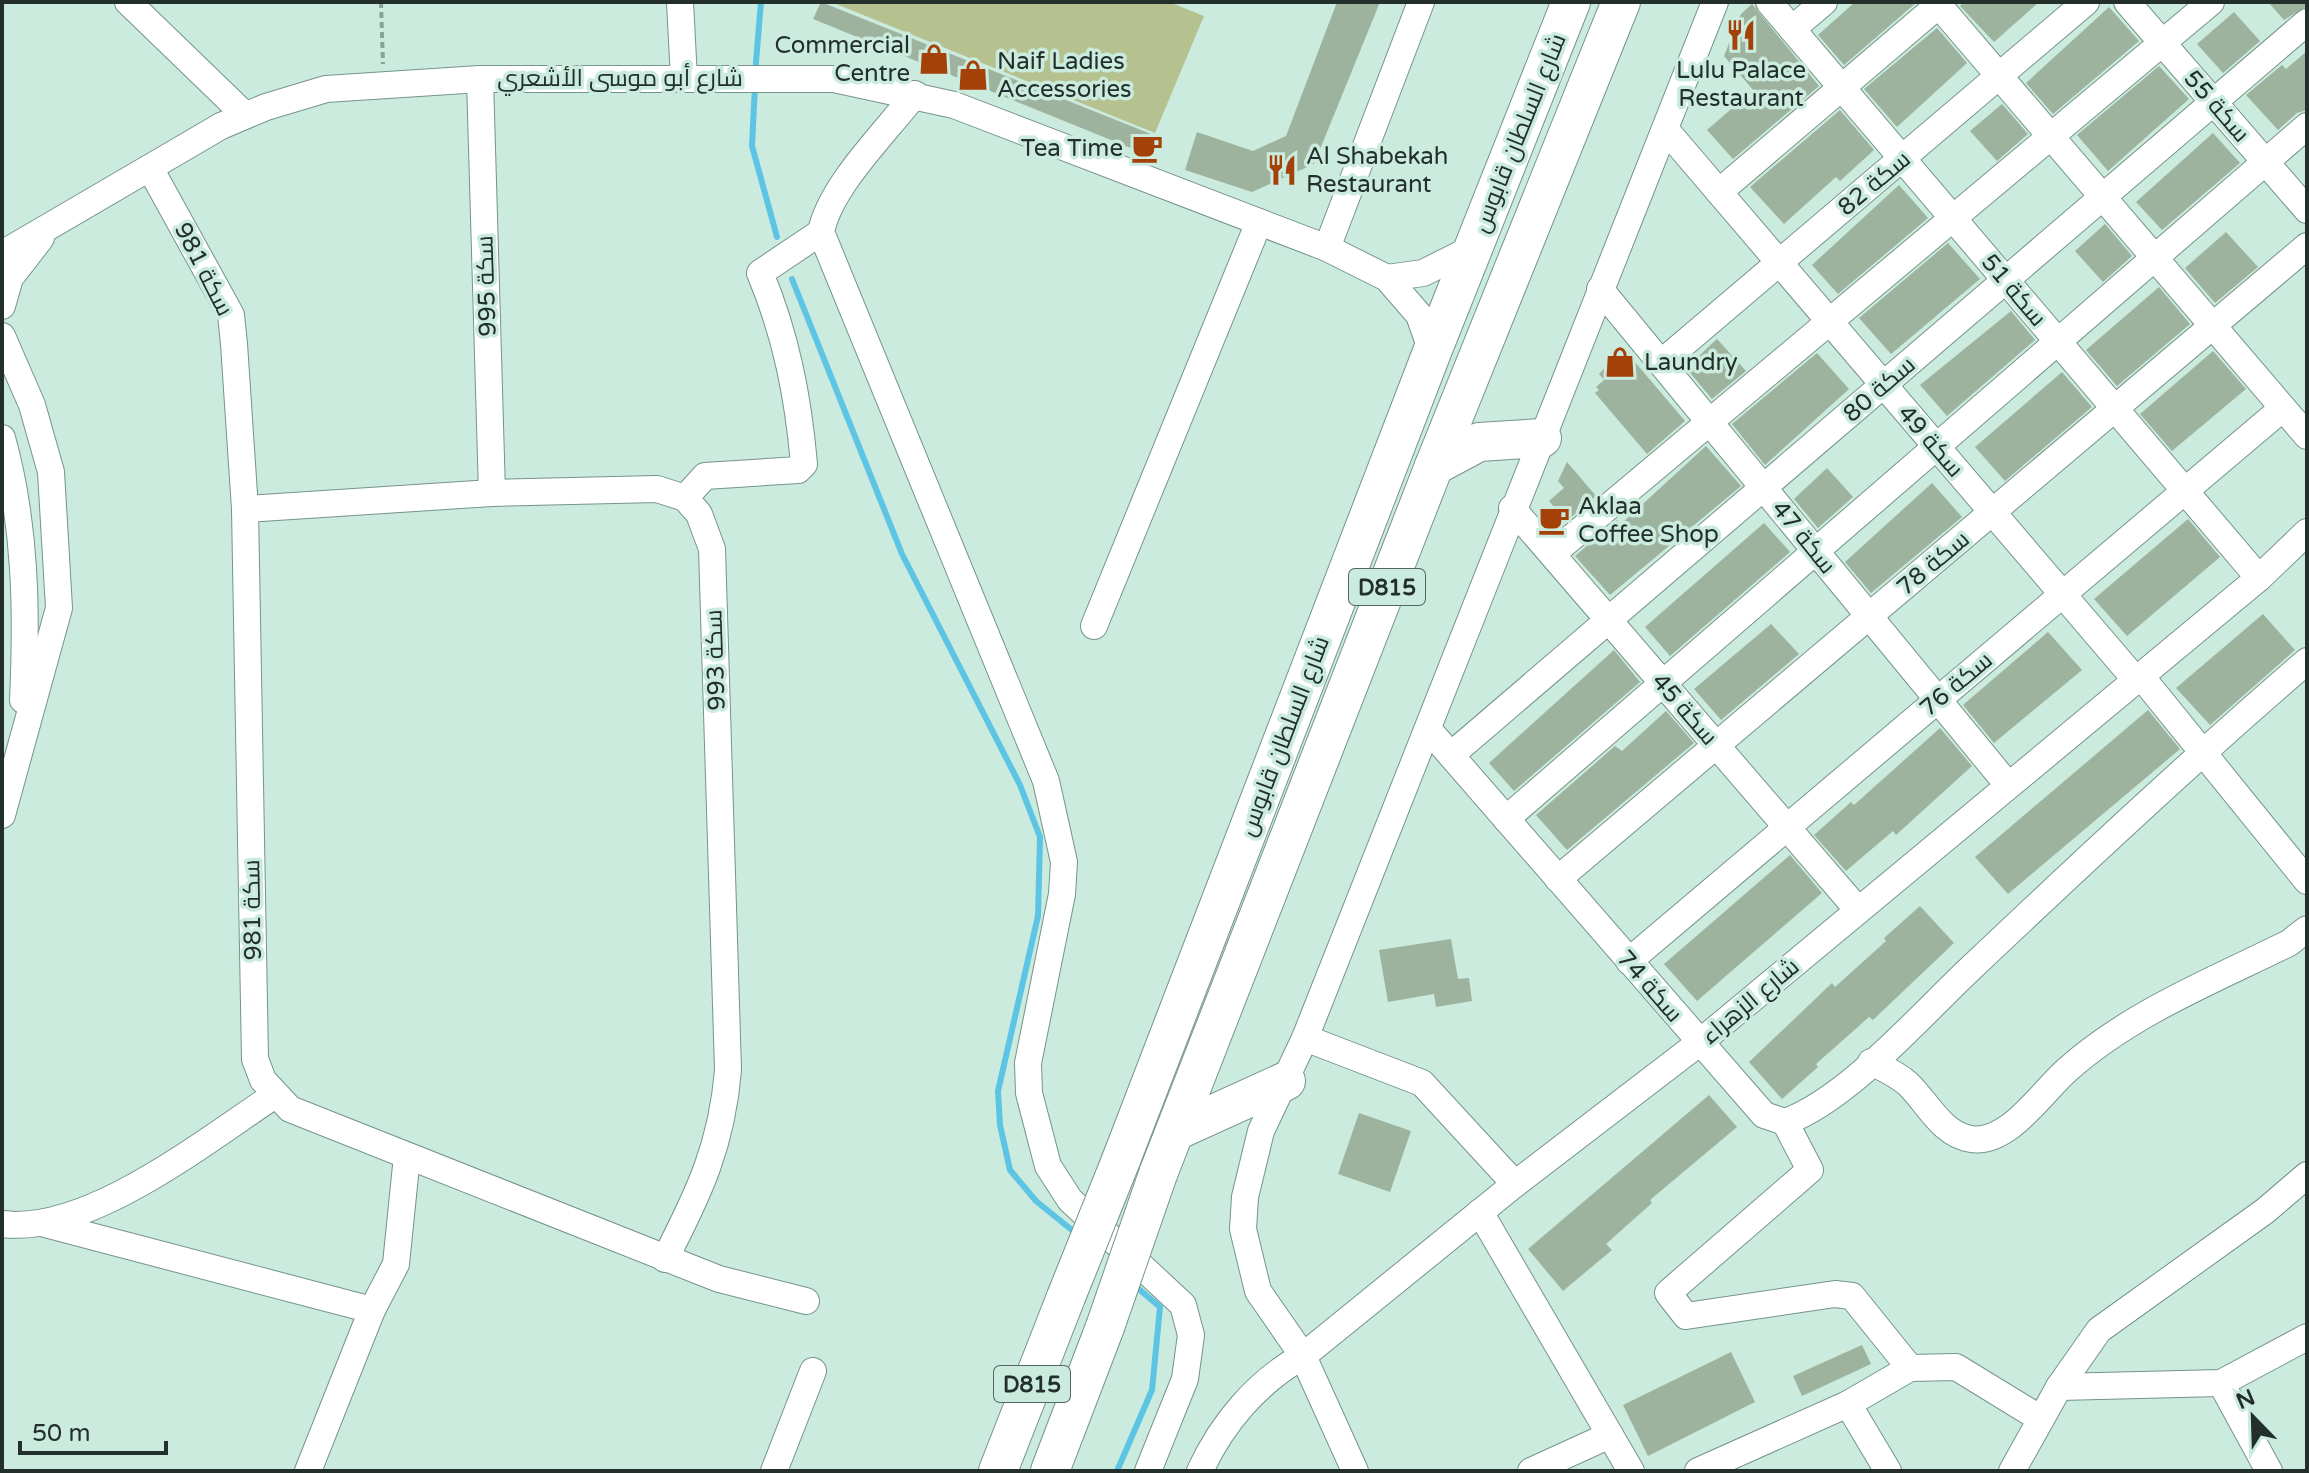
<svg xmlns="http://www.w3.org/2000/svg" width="2309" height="1473" font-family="'Varela Round',Cairo,sans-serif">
	<rect width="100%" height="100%" fill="#caebde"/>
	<!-- pitch -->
	<path fill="#b5c290" d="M831,2H1169L1204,16L1155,133Z"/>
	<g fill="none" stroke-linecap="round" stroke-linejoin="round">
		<!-- stream -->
		<g stroke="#5ec4e4" stroke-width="6">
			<path d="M755,74L761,2"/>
			<path d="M755,85L752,146L777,237"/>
			<path d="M792,279L902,554L1020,785L1040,837L1038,916L998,1091L1000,1125L1010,1170L1036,1201L1078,1235"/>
			<path d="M1117,1471L1152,1390L1160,1307L1134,1285"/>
		</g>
	</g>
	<!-- building -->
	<g fill="#9eb39e">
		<path d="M821,2L1161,138L1153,157L813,19Z"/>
		<path d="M1337,2H1380L1314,164L1252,192L1185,170L1197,132L1253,151L1286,136Z"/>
		<path d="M1855,2H1917L1844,65L1818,35Z"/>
		<path d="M1964,2H2039L1994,42L1960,6Z"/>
		<path d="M2268,2H2307V6L2284,20Z"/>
		<path d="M1752,4L1819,86L1733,159L1707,130L1753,90L1724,56L1741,14Z"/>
		<path d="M2109,7L2139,41L2053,114L2026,83Z"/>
		<path d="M2234,12L2260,41L2223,73L2197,44Z"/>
		<path d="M1937,28L1967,63L1897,127L1864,89Z"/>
		<path d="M2307,51V110L2297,113L2278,130L2246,95L2282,65L2286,69Z"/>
		<path d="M2159,66L2189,99L2108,171L2077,135Z"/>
		<path d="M2002,104L2028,134L1997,161L1970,131Z"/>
		<path d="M1840,110L1874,150L1840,181L1836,177L1784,224L1750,187Z"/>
		<path d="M2213,133L2240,163L2162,230L2136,202Z"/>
		<path d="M1899,185L1928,218L1838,294L1812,265Z"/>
		<path d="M2105,224L2132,256L2103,282L2075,251Z"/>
		<path d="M2226,232L2258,267L2215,303L2185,268Z"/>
		<path d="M1948,243L1980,279L1891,354L1859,318Z"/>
		<path d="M2159,287L2190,324L2117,386L2086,350Z"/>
		<path d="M2011,311L2035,340L1947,416L1920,385Z"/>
		<path d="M1717,339L1746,371L1712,399L1686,368Z"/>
		<path d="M1623,348L1685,421L1647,454L1595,393L1599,390L1596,387L1604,380L1599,374Z"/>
		<path d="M2213,351L2246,389L2172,451L2140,414Z"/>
		<path d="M1817,353L1849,389L1765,465L1732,424Z"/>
		<path d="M2062,372L2092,407L2005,481L1975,447Z"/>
		<path d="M1706,446L1741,486L1610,595L1575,556L1617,520L1621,524Z"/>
		<path d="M1567,462L1596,496L1554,532L1543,519L1555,508L1549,501L1564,488L1558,481Z"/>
		<path d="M1827,468L1853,497L1818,528L1794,499Z"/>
		<path d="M1932,483L1962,517L1871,593L1845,562Z"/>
		<path d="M2188,519L2220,557L2127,636L2094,599Z"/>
		<path d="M1764,523L1790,552L1670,656L1645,627Z"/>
		<path d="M2263,614L2295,650L2210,725L2176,688Z"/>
		<path d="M1771,624L1799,654L1721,720L1694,689Z"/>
		<path d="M2048,632L2082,670L1994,743L1963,705Z"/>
		<path d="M1614,650L1640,682L1514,791L1489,763Z"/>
		<path d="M2148,710L2180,749L2008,894L1975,857Z"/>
		<path d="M1666,711L1694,743L1567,850L1536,815L1615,746L1622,751Z"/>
		<path d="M1940,728L1972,766L1896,835L1893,831L1846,871L1814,835L1851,802L1854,805Z"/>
		<path d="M1790,855L1822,893L1697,1001L1664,964Z"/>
		<path d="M1920,906L1954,943L1873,1020L1869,1017L1816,1064L1818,1067L1782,1099L1749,1062L1832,983L1835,987L1886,941L1884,938Z"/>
		<path d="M1451,939L1458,979L1469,978L1472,1001L1436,1007L1434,994L1388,1002L1379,950Z"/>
		<path d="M1709,1095L1737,1127L1650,1200L1652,1203L1606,1244L1612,1250L1563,1291L1528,1249Z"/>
		<path d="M1359,1113L1411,1131L1390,1192L1338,1174Z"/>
		<path d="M1862,1345L1871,1364L1802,1396L1793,1376Z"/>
		<path d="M1731,1352L1755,1402L1648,1456L1623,1405Z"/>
	</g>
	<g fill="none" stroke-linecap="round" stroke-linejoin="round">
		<defs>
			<g id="minor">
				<path d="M128,2L245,115"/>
				<path d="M680,2L684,79"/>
				<path d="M1769,2L2259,578"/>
				<path d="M1936,2L2307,436"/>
				<path d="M2127,2L2307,210"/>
				<path d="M1792,29L1824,2"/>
				<path d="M480,79L492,493"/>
				<path d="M915,94C886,132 830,186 821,232L1046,781L1064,862L1062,894L1028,1063L1029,1093L1048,1166L1070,1200L1183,1305L1191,1335L1185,1379L1148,1471"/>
				<path d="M1666,130L2135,679"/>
				<path d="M150,168L231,315L234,344L245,509L255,1059L263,1080L290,1109L719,1279L806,1301"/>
				<path d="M1719,192L1942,2"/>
				<path d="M1327,248L1421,2"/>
				<path d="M2,254L221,126L266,107L326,89L480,79H834L954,105L1327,248L1387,278L1419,315L1432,352"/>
				<path d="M1387,278L1423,273L1473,248"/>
				<path d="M1600,289L2008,785"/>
				<path d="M2,306L10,278L41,238"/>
				<path d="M2,336L32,405L51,472L59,608L2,815"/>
				<path d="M1661,363L2086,2"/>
				<path d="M2,438C26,524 27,612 23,700"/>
				<path d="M685,498L705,476L798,470L804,464C798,396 786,335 760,273L821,232"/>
				<path d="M1512,508L1858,910"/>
				<path d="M245,509L492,493L657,489L685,498L699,514L712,549L728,1070C722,1145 699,1193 665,1259"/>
				<path d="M1552,554L2211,2"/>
				<path d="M1094,626L1259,222"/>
				<path d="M2140,675L2307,881"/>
				<path d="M1428,729L1764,1115L1785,1122L1810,1170L1668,1293L1686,1316L1835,1294L1852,1296L1910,1368L1956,1367L2041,1419"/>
				<path d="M1451,755L2307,22"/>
				<path d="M1506,819L2307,126"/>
				<path d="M1558,879L2307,246"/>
				<path d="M1629,961L2283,408"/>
				<path d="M1305,1038L1422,1083L1515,1184"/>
				<path d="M1871,1062C1883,1068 1897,1074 1908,1084C1928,1103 1941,1134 1971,1139C2008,1145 2042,1092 2067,1070C2131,1013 2212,981 2289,943L2307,929"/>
				<path d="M1785,1122C1847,1100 1921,1015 1971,968C2081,864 2192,760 2307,661"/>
				<path d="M1480,1212L1631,1471"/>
				<path d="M2,1224C88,1235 205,1141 275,1095"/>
				<path d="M45,1224L372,1310L308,1471"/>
				<path d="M372,1310L396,1264L407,1156"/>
				<path d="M2221,1383L2269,1471"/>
				<path d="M2059,1387L2221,1383L2307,1337"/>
				<path d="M1848,1404L1888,1471"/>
				<path d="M774,1471L813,1371"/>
				<path d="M1200,1471C1222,1423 1257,1382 1303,1356L1515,1184L1699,1043L2259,578L2307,532"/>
				<path d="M1355,1471L1303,1356L1258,1291L1243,1229L1245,1197L1261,1131L1305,1038L1715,2"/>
				<path d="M1531,1471L1610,1435"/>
				<path d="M1698,1471L1848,1404L1910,1368"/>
				<path d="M2012,1471L2059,1387L2099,1330L2265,1211L2307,1175"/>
			</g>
			<g id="highway">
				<path d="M1434,466L1479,442L1542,438"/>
				<path d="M1176,1131L1286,1081"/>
				<path d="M1121,1160L1432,352L1571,2"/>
				<path d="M1158,1174L1434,466L1621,2"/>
				<path d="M998,1471L1066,1297"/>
				<path d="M1050,1471L1105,1327"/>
			</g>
		</defs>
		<!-- minor casing -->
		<use href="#minor" stroke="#769489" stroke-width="28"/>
		<!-- highway casing -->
		<use href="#highway" stroke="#769489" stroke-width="40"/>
		<!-- path -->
		<path stroke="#8aa399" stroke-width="4" stroke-dasharray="6 4" stroke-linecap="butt" d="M381,2L383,64"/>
		<!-- minor -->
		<use href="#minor" stroke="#fff" stroke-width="26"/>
		<!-- highway -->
		<use href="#highway" stroke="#fff" stroke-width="38"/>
		<defs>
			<g id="highway-bridge">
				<path d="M1066,1297L1121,1160"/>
				<path d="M1105,1327L1158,1174"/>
			</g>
		</defs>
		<!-- highway-bridge casing -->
		<use href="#highway-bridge" stroke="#769489" stroke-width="40" stroke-linecap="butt"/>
		<!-- highway-bridge -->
		<use href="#highway-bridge" stroke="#fff" stroke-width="38"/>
	</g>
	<!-- icons -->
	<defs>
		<symbol id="restaurant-bare" viewBox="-9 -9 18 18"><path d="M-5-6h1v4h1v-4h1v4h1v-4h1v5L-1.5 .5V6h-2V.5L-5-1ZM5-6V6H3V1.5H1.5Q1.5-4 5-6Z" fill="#a44108" stroke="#caebde" stroke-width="2.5" paint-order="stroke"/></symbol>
		<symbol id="shop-bare" viewBox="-9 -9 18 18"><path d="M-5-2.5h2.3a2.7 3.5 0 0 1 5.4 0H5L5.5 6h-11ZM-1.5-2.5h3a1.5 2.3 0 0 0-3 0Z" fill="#a44108" stroke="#caebde" stroke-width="2.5" paint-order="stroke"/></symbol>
		<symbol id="cafe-bare" viewBox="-9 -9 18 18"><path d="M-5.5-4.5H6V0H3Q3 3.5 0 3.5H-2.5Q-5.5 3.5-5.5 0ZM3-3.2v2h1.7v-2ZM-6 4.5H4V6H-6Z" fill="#a44108" stroke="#caebde" stroke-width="2.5" paint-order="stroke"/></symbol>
	</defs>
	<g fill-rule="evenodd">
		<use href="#restaurant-bare" x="1719" y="13" width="44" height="44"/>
		<use href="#shop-bare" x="912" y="37" width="44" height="44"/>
		<use href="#shop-bare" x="951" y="53" width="44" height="44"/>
		<use href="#cafe-bare" x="1125" y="126" width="44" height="44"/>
		<use href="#restaurant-bare" x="1260" y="148" width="44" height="44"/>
		<use href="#shop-bare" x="1598" y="340" width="44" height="44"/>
		<use href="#cafe-bare" x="1532" y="498" width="44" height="44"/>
	</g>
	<g text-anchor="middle" stroke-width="7" stroke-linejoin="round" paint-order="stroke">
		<!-- shield labels -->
		<g fill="#caebde" stroke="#546760" stroke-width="2">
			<rect x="1349" y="569" width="76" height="36" rx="6"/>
			<rect x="994" y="1366" width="76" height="36" rx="6"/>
		</g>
		<g font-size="22" font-weight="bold" fill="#222f2a">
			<text x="1387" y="595">D815</text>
			<text x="1032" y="1392">D815</text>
		</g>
		<!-- poi labels -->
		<g font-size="24" fill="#222f2a" stroke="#caebde" text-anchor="start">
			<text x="910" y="53" text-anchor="end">Commercial<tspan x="910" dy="28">Centre</tspan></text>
			<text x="997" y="69">Naif Ladies<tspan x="997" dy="28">Accessories</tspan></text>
			<text x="1741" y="78" text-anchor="middle">Lulu Palace<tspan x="1741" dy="28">Restaurant</tspan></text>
			<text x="1123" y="156" text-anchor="end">Tea Time</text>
			<text x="1306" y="164">Al Shabekah<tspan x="1306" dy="28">Restaurant</tspan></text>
			<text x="1644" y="370">Laundry</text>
			<text x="1578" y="514">Aklaa<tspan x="1578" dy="28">Coffee Shop</tspan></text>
		</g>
		<!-- street labels -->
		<g font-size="24" fill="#222f2a" stroke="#caebde">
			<text x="620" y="86">شارع أبو موسى الأشعري</text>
			<text transform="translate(2217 106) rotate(49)" y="8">سكة 55</text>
			<text transform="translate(1519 133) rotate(-68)" y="8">شارع السلطان قابوس</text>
			<text transform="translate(1874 183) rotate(-40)" y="8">سكة 82</text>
			<text transform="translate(204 269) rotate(63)" y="8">سكة 981</text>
			<text transform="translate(486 286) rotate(-92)" y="8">سكة 995</text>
			<text transform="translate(2014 290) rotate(50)" y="8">سكة 51</text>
			<text transform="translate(1879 389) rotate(-41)" y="8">سكة 80</text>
			<text transform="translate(1931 441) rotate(49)" y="8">سكة 49</text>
			<text transform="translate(1804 537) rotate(51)" y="8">سكة 47</text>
			<text transform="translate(1933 563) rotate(-40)" y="8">سكة 78</text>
			<text transform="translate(715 660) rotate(-92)" y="8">سكة 993</text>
			<text transform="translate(1956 684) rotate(-40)" y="8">سكة 76</text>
			<text transform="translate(1685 709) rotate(49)" y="8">سكة 45</text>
			<text transform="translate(1284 736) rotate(-69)" y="8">شارع السلطان قابوس</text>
			<text transform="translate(252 910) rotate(-91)" y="8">سكة 981</text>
			<text transform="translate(1650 986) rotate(49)" y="8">سكة 74</text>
			<text transform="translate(1750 1001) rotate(-40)" y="8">شارع الزهراء</text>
		</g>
	</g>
	<!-- border -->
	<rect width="2309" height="1473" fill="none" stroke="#222f2a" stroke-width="8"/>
	<!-- north arrow -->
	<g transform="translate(2253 1417) rotate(337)" stroke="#caebde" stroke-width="6" paint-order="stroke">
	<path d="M0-6L14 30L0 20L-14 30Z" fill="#222f2a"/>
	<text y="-12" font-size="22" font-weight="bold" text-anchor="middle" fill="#222f2a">N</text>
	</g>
	<!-- scale -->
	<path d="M20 1441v12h146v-12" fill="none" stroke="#222f2a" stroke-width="4"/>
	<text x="32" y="1441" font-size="24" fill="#222f2a" stroke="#caebde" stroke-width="6" paint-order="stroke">50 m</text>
</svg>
